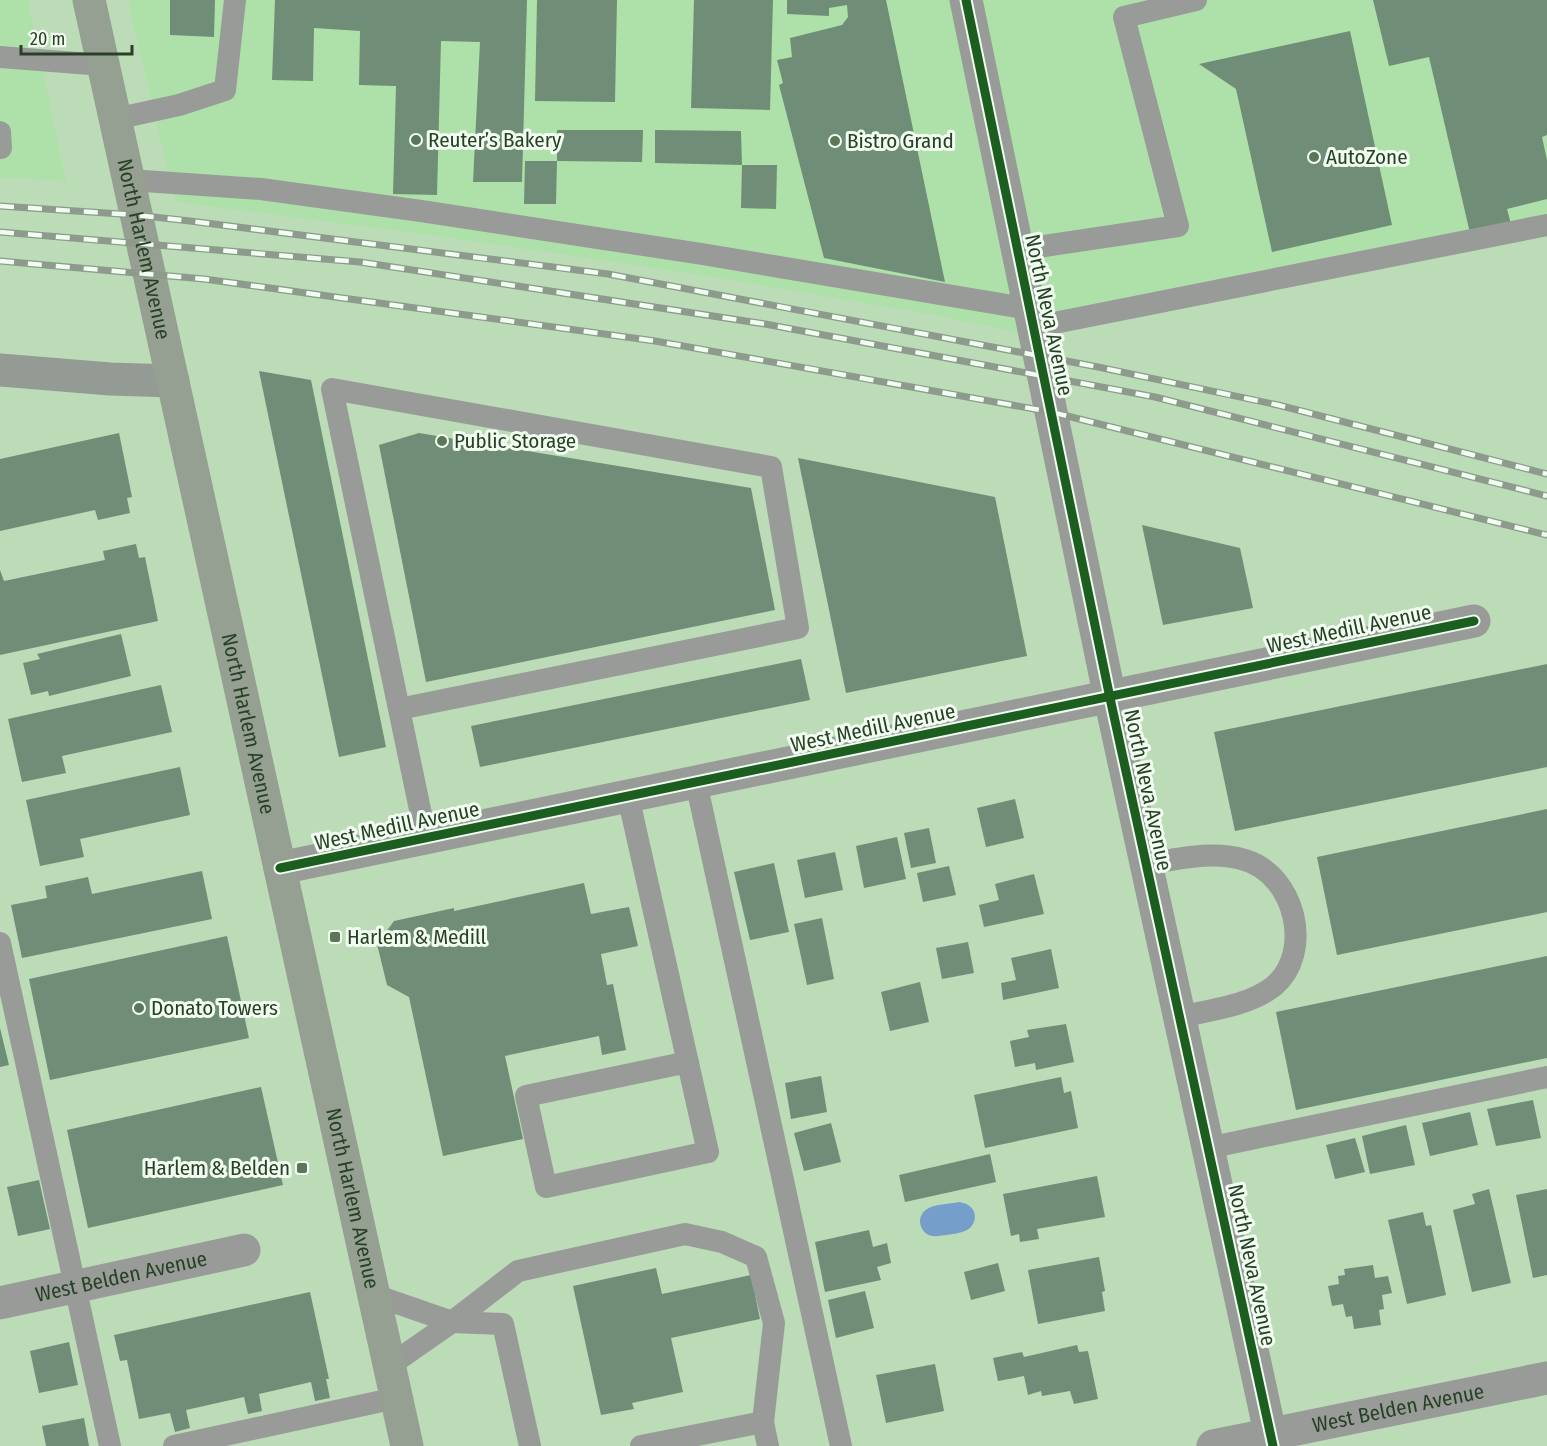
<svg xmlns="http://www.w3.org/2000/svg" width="1547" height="1446" font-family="'Fira Sans Condensed',sans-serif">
	<rect width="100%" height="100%" fill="#bbdcb7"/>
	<!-- built -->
	<g fill="#aee1a9">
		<path d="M0,0H28L66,181L0,177Z"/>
		<path d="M128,0H1547V228L1024,334L934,315L695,274L437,236L175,202Z"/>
	</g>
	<!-- water -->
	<path fill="#769ecb" d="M959,1202C962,1203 966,1203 968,1205C979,1211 976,1227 965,1231C957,1234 946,1235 938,1236C922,1239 913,1218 927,1209C935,1204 950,1204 959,1202Z"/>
	<!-- building -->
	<g fill="#708d77">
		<path d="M170,0H215L214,37L170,35Z"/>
		<path d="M275,0H527L522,182H473L480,42L441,41L437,195L393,194L396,86L359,85L360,31L314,28L313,81L272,80Z"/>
		<path d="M537,0H617L615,102L535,101Z"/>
		<path d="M694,0H773L770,110L691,108Z"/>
		<path d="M787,0H886L945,282L824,258L779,85L783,83L777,60L792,57L790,38L842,25L848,17L847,5L829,8V16L787,14Z"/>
		<path d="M1373,0H1547V135L1542,137L1547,160V199L1507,209L1511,224L1470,233L1429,57L1389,66Z"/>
		<path d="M1350,31L1392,225L1272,252L1236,89L1199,64Z"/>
		<path d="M557,130H643L642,162L557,161Z"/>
		<path d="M655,130L741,131L742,165L655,163Z"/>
		<path d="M525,161H557L556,204H524Z"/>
		<path d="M742,165H777L776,209L741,208Z"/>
		<path d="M259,371L311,380L386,747L339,757Z"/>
		<path d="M119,433L132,497L127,498L130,513L98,520L95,510L0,531V459Z"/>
		<path d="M419,433L751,488L775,610L426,682L379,445Z"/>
		<path d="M798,458L995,497L1027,656L846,693Z"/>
		<path d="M1142,525L1240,548L1253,608L1163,625Z"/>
		<path d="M136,544L139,558L145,557L158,621L0,655V570L4,581L105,560L103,551Z"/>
		<path d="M121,634L131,676L49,696L48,691L31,695L23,663L40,659L37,654Z"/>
		<path d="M801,659L810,700L480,767L471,726Z"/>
		<path d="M1547,664V767L1235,831L1214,732Z"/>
		<path d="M161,685L172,732L62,756L66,773L22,782L8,719Z"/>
		<path d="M180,767L190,815L80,839L84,857L40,866L26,800Z"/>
		<path d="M1015,799L1024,838L986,847L977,808Z"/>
		<path d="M1547,809V912L1337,955L1317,857Z"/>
		<path d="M929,828L936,863L911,868L904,833Z"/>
		<path d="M897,837L906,879L864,888L856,846Z"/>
		<path d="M835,852L843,890L805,898L797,860Z"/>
		<path d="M774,863L789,932L750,940L734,872Z"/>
		<path d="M949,866L956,895L923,902L917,873Z"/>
		<path d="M202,871L212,919L22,958L11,905L47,898L45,886L88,877L92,894Z"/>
		<path d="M1034,874L1044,914L984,927L979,905L999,900L995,884Z"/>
		<path d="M584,883L591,914L629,907L638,946L601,954L607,985L613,984L626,1050L602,1055L599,1036L505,1056L523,1139L443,1156L409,997L387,985L377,944L394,921L454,908V911Z"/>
		<path d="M822,918L834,979L807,985L794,924Z"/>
		<path d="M227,936L249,1038L50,1080L29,979Z"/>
		<path d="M968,942L974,973L942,979L936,948Z"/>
		<path d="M1051,949L1059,988L1003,1000L1001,983L1016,980L1011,958Z"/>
		<path d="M1547,956V1058L1296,1110L1276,1012Z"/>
		<path d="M920,982L929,1022L890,1031L881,992Z"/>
		<path d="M1066,1024L1074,1062L1036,1070L1035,1063L1015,1067L1010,1041L1029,1037L1027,1030Z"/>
		<path d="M0,1028L9,1065L0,1067Z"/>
		<path d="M821,1076L827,1112L791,1119L785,1083Z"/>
		<path d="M1061,1077L1064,1093L1071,1091L1078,1128L985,1148L974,1095Z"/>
		<path d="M261,1087L283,1185L88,1228L67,1130Z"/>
		<path d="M1533,1100L1541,1138L1496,1146L1487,1109Z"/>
		<path d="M1470,1112L1478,1145L1430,1156L1422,1123Z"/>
		<path d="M831,1123L841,1162L804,1171L794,1133Z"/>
		<path d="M1406,1125L1415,1165L1370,1174L1362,1136Z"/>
		<path d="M1355,1138L1365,1172L1335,1179L1326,1145Z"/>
		<path d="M990,1154L996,1182L905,1202L899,1175Z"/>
		<path d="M1097,1176L1105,1217L1037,1229L1039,1239L1020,1242L1019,1234L1011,1236L1003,1194Z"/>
		<path d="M39,1180L50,1229L18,1236L7,1187Z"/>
		<path d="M1489,1189L1511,1283L1472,1292L1453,1210L1475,1204L1472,1194Z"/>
		<path d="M1547,1189V1275L1533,1278L1516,1195Z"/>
		<path d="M1423,1212L1426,1226L1431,1225L1446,1295L1407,1304L1388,1220Z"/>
		<path d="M869,1230L873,1247L887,1243L891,1263L877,1267L881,1280L825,1292L815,1242Z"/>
		<path d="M1099,1257L1105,1291L1102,1292L1105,1311L1038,1324L1028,1270Z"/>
		<path d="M998,1263L1005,1291L971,1300L964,1272Z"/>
		<path d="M1373,1265L1375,1278L1388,1276L1392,1293L1382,1295L1384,1309L1379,1310L1381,1325L1354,1329L1352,1316L1346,1317L1343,1304L1332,1306L1328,1286L1339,1284L1338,1276L1345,1275L1344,1269Z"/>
		<path d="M656,1268L662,1294L751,1275L760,1319L671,1338L683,1392L632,1403L634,1409L601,1415L573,1286Z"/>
		<path d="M865,1291L874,1328L836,1338L828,1300Z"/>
		<path d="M310,1292L329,1379H326L330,1398L315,1401L311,1382L259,1394L262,1411L248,1414L244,1397L186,1410L190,1428L175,1432L170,1413L139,1419L127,1360L120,1361L114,1335Z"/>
		<path d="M69,1342L78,1385L39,1393L30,1351Z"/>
		<path d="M1077,1345L1079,1352L1088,1351L1098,1399L1074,1404L1070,1391L1042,1396L1041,1391L1028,1395L1024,1376L998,1381L993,1358L1022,1352L1024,1357Z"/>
		<path d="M935,1364L944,1411L886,1423L876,1375Z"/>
		<path d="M84,1418L89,1446H46L42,1426Z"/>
	</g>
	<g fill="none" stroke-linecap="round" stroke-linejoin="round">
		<!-- lane -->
		<g stroke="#989b98" stroke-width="22">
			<path d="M0,57L103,65"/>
			<path d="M115,119L179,105L225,90L235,0"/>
			<path d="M0,132L1,148"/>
			<path d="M129,180L261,189L421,211L702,254L1030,309"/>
			<path d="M1018,250L1178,226L1124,17L1196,0"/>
			<path d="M1034,327L1547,225"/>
			<path d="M399,709L798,628L771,467L332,389L426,838"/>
			<path d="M696,782L841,1446"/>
			<path d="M628,796L708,1152L546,1187L526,1096L688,1062"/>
			<path d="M1146,864C1178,859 1213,850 1245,860C1295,875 1314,952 1274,986C1249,1006 1210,1010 1179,1017"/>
			<path d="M0,943L110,1446"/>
			<path d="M1208,1148L1547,1077"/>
			<path d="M374,1295L452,1322L503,1324L530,1446"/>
			<path d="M389,1366L452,1322L518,1271L685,1234L722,1242L756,1257L774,1323L763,1422"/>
			<path d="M174,1446L396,1398"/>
			<path d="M641,1446L763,1422L768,1446"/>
		</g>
		<!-- street -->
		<g stroke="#989b98" stroke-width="33">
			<path d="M966,0L1110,698L1273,1446"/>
			<path d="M280,868L1474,621"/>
			<path id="s1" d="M0,1303L244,1250"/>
			<path id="s2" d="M1213,1446L1547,1378"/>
		</g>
		<!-- secondary -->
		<path stroke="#949b94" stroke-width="33" d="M0,370L110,379L173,381"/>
		<!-- primary -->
		<path stroke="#95a093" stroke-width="33" id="s3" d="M89,0L407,1446"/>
		<defs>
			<g id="rail">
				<path d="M0,206L136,215L190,221L608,274L1098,367L1278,405L1547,474"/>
				<path d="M0,232L360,262L765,324L1155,397L1547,496"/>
				<path d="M0,261L204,279L655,341L1051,412L1547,535"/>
			</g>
		</defs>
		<!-- rail casing -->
		<use href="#rail" stroke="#8d9a8c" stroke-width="7"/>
		<!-- rail -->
		<use href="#rail" stroke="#f1fdf0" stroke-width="4.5" stroke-dasharray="14" stroke-linecap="butt"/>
		<defs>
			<g id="cycleway">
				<path d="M966,0L1110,698L1273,1446"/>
				<path d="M280,868L1474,621"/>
			</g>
		</defs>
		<!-- cycleway casing -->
		<use href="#cycleway" stroke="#f1fdf0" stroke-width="13"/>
		<!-- cycleway -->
		<use href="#cycleway" stroke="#1b5e20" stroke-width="9"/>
	</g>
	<!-- markers -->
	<g fill="#5b7759" stroke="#f1fdf0" stroke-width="2">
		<circle cx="416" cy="140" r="6"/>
		<circle cx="835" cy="141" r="6"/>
		<circle cx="1314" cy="157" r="6"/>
		<circle cx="442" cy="441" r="6"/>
		<rect x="329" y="931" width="12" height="12" rx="3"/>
		<circle cx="139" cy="1008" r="6"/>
		<rect x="296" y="1162" width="12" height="12" rx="3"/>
	</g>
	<g text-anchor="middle" stroke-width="6" stroke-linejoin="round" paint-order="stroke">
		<!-- poi labels -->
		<g font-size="21" fill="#284126" stroke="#f1fdf0" text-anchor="start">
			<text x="428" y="147">Reuter’s Bakery</text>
			<text x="847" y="148">Bistro Grand</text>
			<text x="1326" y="164">AutoZone</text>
			<text x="454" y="448">Public Storage</text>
			<text x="347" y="944">Harlem &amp; Medill</text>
			<text x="151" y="1015">Donato Towers</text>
			<text x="290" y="1175" text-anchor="end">Harlem &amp; Belden</text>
		</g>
		<!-- street labels -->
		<g font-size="21" fill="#284126" stroke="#f1fdf0">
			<text dy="7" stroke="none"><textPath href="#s3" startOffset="255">North Harlem Avenue</textPath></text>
			<text transform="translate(1049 315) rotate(78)" y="7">North Neva Avenue</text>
			<text transform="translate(1349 629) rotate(-12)" y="7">West Medill Avenue</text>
			<text dy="7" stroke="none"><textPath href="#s3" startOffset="741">North Harlem Avenue</textPath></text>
			<text transform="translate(873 728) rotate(-12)" y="7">West Medill Avenue</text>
			<text transform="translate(1148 790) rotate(78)" y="7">North Neva Avenue</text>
			<text transform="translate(397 826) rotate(-12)" y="7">West Medill Avenue</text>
			<text dy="7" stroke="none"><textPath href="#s3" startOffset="1227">North Harlem Avenue</textPath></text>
			<text transform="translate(1252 1265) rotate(78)" y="7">North Neva Avenue</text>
			<text dy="7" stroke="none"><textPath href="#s1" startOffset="124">West Belden Avenue</textPath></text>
			<text dy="7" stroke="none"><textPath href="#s2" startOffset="189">West Belden Avenue</textPath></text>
		</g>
	</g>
	<!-- scale -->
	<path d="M21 45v9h111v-9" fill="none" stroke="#284126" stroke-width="3"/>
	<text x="30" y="45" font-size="18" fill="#284126" stroke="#f1fdf0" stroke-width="4.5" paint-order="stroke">20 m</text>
</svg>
